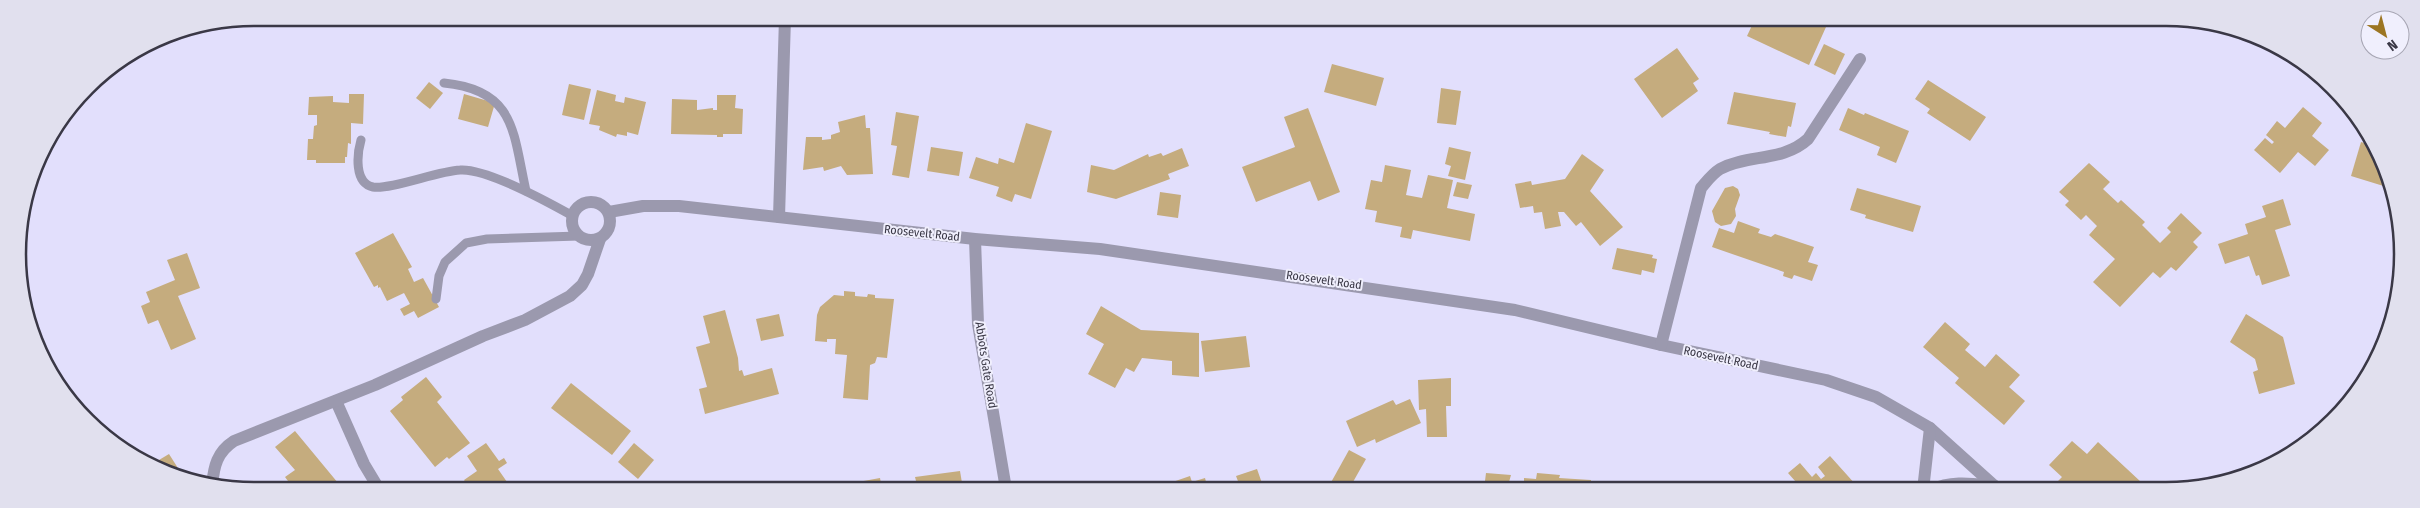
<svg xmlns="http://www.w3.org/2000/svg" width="2420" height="508" font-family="'Fira Sans Condensed',sans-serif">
	<rect width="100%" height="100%" fill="#e2dffc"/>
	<!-- building -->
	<g fill="#c5ac7e">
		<path d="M1755,19H1776L1782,22L1783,19H1810L1826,27L1809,65L1747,36Z"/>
		<path d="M1824,44L1845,54L1835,75L1814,65Z"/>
		<path d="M1677,48L1699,79L1693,83L1698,91L1662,118L1634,79Z"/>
		<path d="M1332,64L1384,78L1376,106L1324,92Z"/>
		<path d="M1928,80L1986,117L1970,141L1927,113L1930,109L1915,99Z"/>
		<path d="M429,82L443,93L430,109L416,98Z"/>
		<path d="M569,84L591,89L584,120L562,115Z"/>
		<path d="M1441,88L1461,91L1456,125L1437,123Z"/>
		<path d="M597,90L616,95L615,101L624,103L625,97L646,102L638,135L627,132V136L617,134L616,137L599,130L600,126L589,124Z"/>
		<path d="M1734,92L1796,103L1791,127L1788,126L1786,137L1769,134L1770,132L1727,124Z"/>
		<path d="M349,94H364L363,124L351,123V144L348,143L347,157H345V163H316V160H307L308,139H313L314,126L317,125V115H308L309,97L333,96V102L349,103Z"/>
		<path d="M464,94L495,103L488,127L458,119Z"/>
		<path d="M717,95H736L735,108L743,109L742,134H723V137H717V135L671,134L672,99L697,100V110L713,108V110H717Z"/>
		<path d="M2303,107L2322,123L2312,136L2329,150L2315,166L2298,152L2280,173L2254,150L2265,138L2272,144L2274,142L2266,135L2277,121L2285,128Z"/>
		<path d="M1308,108L1340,192L1318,201L1310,181L1256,202L1242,167L1295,147L1284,117Z"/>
		<path d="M1848,108L1864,115L1865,113L1909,131L1896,163L1877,155L1880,147L1839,130Z"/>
		<path d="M896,112L919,116L909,178L892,175L897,146L891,145Z"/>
		<path d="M865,115L866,128H870L873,174L847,175L841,166L824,171L823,167L803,170L806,137H822V140L831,139V135L840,132L838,122Z"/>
		<path d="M1026,123L1052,131L1031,199L1015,194L1012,202L996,196L999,187L969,178L976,157L998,164L999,158L1014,163Z"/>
		<path d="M2361,142L2371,145L2391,186L2390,188L2351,176Z"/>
		<path d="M931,147L963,152L959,176L927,171Z"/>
		<path d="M1449,147L1471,152L1465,180L1448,176L1451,166L1445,164Z"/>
		<path d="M1182,148L1189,166L1168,174L1170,179L1116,199L1087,192L1091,165L1114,170L1148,154L1149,157L1161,153L1163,156Z"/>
		<path d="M1582,154L1604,170L1590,191L1623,227L1600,246L1581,222L1576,226L1564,212H1558L1561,226L1545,229L1542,212L1534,213L1533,206L1520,208L1515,184L1531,181L1532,185L1565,179Z"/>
		<path d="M2089,163L2110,182L2103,189L2118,203L2121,200L2145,222L2142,225L2160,243L2171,232L2167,228L2181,213L2202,233L2193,242L2198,247L2176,271L2171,267L2160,278L2153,272L2120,307L2093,282L2115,259L2089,235L2097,226L2086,215L2081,220L2065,205L2069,201L2059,192Z"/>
		<path d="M1385,165L1411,170L1406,195L1422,198L1428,175L1453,180L1447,208L1475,214L1470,241L1413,230L1411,239L1400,237L1402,227L1375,222L1377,211L1365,209L1371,180L1382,182Z"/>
		<path d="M1457,182L1472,185L1468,199L1453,196Z"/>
		<path d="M1733,186L1738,189L1740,195L1735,209L1736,216L1731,224L1721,226L1715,222L1712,211L1725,188Z"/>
		<path d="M1857,188L1921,206L1913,232L1865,218L1866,215L1850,210Z"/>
		<path d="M1160,192L1181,195L1178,218L1157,215Z"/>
		<path d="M2283,199L2291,225L2275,230L2290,276L2262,285L2259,275L2256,276L2249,256L2225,264L2218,244L2248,234L2245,224L2266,217L2262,206Z"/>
		<path d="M1738,221L1760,229L1758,233L1771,237L1775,234L1814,247L1808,262L1818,265L1812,281L1794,275L1792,279L1783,276L1784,272L1712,247L1719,228L1734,233Z"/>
		<path d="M393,233L412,267L408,269L414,282L423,278L439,307L418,318L414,311L404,316L400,309L410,304L404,293L387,301L380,287L378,288V285L374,287L355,253Z"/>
		<path d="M1617,248L1653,255L1652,258L1657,259L1654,273L1642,270L1641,275L1612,269Z"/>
		<path d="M187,253L200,288L178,296L196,339L171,350L158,320L148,324L141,306L150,302L146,292L175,280L167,260Z"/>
		<path d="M844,291L855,292V296L867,297L868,294L875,295V298L894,299L887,358L877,357L875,363L870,365L868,400L843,398L847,355L835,354L836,339H827V342L815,341L817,315L820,307L834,295L844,296Z"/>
		<path d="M1101,306L1141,330L1199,333V377L1172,375V361L1142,358L1134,372L1126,368L1115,388L1088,374L1104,344L1086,334Z"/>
		<path d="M725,310L738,358L739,371L742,370L744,376L772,368L779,394L705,414L699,389L707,387L696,347L710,343L703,316Z"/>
		<path d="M779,314L784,336L761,341L756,319Z"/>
		<path d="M2246,314L2283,337L2295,384L2259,394L2253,372L2258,370L2255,359L2230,342Z"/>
		<path d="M1945,322L1970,344L1965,350L1985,367L1996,354L2020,375L2009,387L2025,401L2004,425L1955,383L1959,378L1923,347Z"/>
		<path d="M1246,336L1250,367L1205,372L1201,341Z"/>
		<path d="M426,377L442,397L437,402L470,443L449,459L447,457L435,467L390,411L403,400L401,397Z"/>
		<path d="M1451,378V406H1446L1447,437H1427L1426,409L1419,410L1418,380Z"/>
		<path d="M571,383L631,431L612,455L551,408Z"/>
		<path d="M1410,399L1421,423L1376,443L1375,439L1357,447L1346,421L1393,400L1396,405Z"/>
		<path d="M295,431L343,489H294L285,477L295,470L275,447Z"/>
		<path d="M2072,441L2087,454L2098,442L2141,482L2134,490H2116L2107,482L2100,490H2067L2057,482L2062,477L2049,465Z"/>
		<path d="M486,443L499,461L504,458L507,463L498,469L512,489H470L464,480L477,471L467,456Z"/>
		<path d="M634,443L654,460L638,479L618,462Z"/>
		<path d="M1349,450L1366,459L1349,489H1336L1329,486Z"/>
		<path d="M169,454L183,476L158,469L154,463Z"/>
		<path d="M1830,456L1856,485L1850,490H1803L1788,473L1800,463L1812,477L1816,473L1821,479L1825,476L1818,467Z"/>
		<path d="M1257,469L1263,486L1269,484L1271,489H1241L1236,476Z"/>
		<path d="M960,471L963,489H918L915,477Z"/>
		<path d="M1486,473L1511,475L1509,482L1524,483V478L1536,479L1537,473L1560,475L1559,478L1591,480V490L1484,489Z"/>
		<path d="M1190,476L1192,482L1205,478L1208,489H1162L1161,486Z"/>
		<path d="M880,478L882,489H860L858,482Z"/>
	</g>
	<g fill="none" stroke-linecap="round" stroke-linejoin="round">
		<!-- lane -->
		<g stroke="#9b99ae" stroke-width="9">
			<path d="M444,83C516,90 513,133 526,191"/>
			<path d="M361,140C357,154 354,183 373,187C390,190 438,171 460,170C486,168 548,202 573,216"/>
			<path d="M436,299L439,276L445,262L466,243L487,239L579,236"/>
		</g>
		<!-- street -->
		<g stroke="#9b99ae" stroke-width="12">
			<circle cx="591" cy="221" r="19"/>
			<path d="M609,212L643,206H679L975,239L1100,249L1515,310L1661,345L1826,380L1876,397L1930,428L1999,490"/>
			<path d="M779,217L785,18"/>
			<path d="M975,239L978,324L1006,489"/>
			<path d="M1661,345L1701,188C1707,181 1712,174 1720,169C1748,154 1783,162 1808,139L1860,59"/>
			<path d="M336,401L364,464L379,489"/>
			<path d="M212,485C214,466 217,452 234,441L375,385L483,336L525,320L570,296L582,285L588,274L600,239"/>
			<path d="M1923,490L1930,428"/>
			<path d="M1932,490C1951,480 1974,484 1995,486"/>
		</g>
	</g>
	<g text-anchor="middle" stroke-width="4" stroke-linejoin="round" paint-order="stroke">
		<!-- street labels -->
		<g font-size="12" fill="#3a3846" stroke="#f0effd">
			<text transform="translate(922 233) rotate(6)" y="4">Roosevelt Road</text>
			<text transform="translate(1324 280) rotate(8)" y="4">Roosevelt Road</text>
			<text transform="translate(1721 358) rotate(12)" y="4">Roosevelt Road</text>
			<text transform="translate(986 365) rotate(81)" y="4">Abbots Gate Road</text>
		</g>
	</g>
	<!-- crop -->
	<path d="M0 0H2420V508H0ZM254 26H2166A228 228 0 0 1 2394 254V254A228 228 0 0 1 2166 482H254A228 228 0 0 1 26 254V254A228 228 0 0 1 254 26Z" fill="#e1e0ee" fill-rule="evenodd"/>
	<path fill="none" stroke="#3a3846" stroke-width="2.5" d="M254 26H2166A228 228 0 0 1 2394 254V254A228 228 0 0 1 2166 482H254A228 228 0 0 1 26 254V254A228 228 0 0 1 254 26Z"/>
	<!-- north arrow -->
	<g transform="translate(2385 35) rotate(144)"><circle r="24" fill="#f0effd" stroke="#a7a6b4"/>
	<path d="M0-4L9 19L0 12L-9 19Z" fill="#9c7522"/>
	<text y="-8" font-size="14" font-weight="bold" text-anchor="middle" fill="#3a3846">N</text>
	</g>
</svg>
